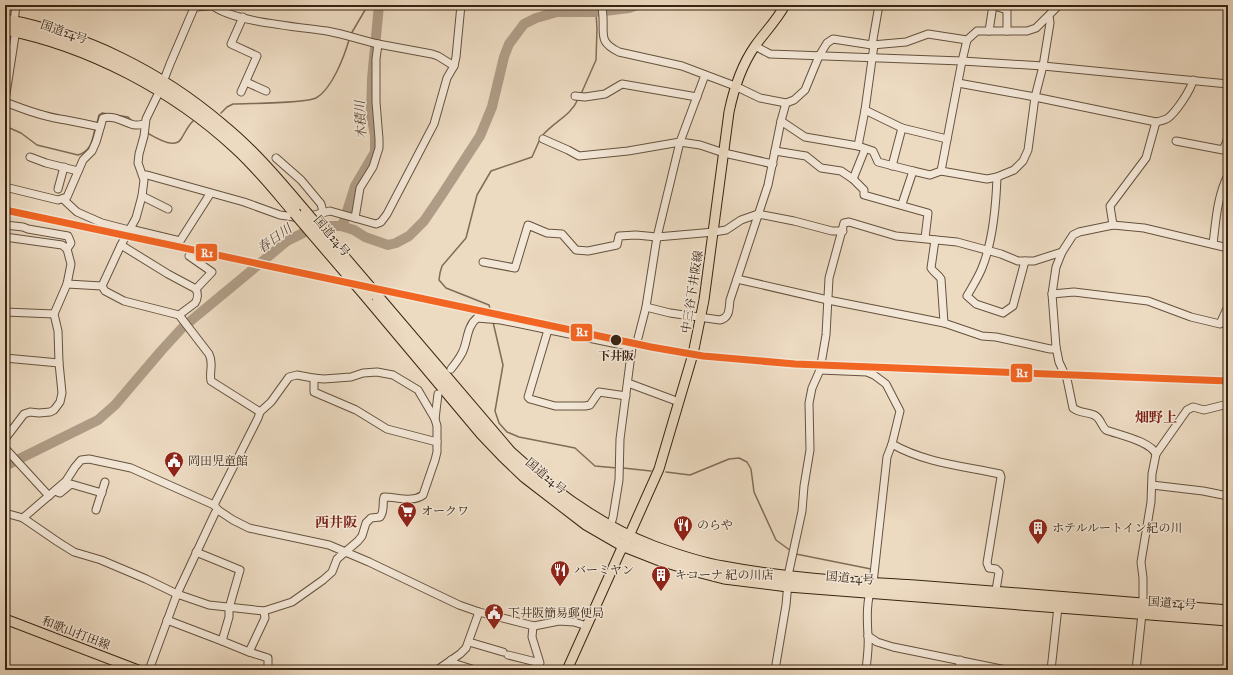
<svg xmlns="http://www.w3.org/2000/svg" width="1233" height="675" font-family="'IM FELL Great Primer','Noto Serif JP',serif">
	<rect width="100%" height="100%" fill="#ecdac1"/>
	<filter id="stains"><feTurbulence type="fractalNoise" baseFrequency=".005" numOctaves="4"/><feColorMatrix values="0 0 0 0 .2 0 0 0 0 .09 0 0 0 0 .02 0 0 0 .5 -.17"/></filter>
	<radialGradient id="worn" r=".72"><stop offset=".6" stop-color="#630" stop-opacity="0"/><stop offset="1" stop-color="#630" stop-opacity=".3"/></radialGradient>
	<g fill="none" stroke-linecap="round" stroke-linejoin="round">
		<!-- stream -->
		<g stroke="#806c58" stroke-width="1.5">
			<path d="M351,34L368,5"/>
			<path d="M581,94L596,60L597,29L596,12"/>
			<path d="M221,113L227,107L233,104C249,103 303,104 316,98C332,89 344,57 349,40"/>
			<path d="M97,123L99,115L102,113L128,117L132,121"/>
			<path d="M5,126L21,133L37,145L78,155C91,151 92,141 95,129"/>
			<path d="M147,133C155,137 174,150 181,139C185,133 187,127 193,121"/>
			<path d="M542,136C553,122 571,116 578,99"/>
			<path d="M492,317L489,305L446,288L439,280L440,273L442,266L466,238L477,195L491,171L532,157L540,139"/>
			<path d="M493,322L503,365L495,411L499,423L507,432L519,437L575,448L595,466L617,468"/>
			<path d="M623,468L651,471"/>
			<path d="M666,472L690,475L729,459L739,458L747,462L751,469L754,492L776,540L791,551"/>
			<path d="M796,554L871,569"/>
		</g>
		<!-- river -->
		<g stroke="#af9c86" stroke-width="10">
			<path d="M341,226L344,221L355,186L375,152V135L371,114L372,79L379,5"/>
			<path d="M5,466L98,420L115,405L161,351L182,328L287,241L313,228L331,226H341L354,230L365,237L388,245L396,243L409,236L424,221L443,193L480,136L492,107L504,57L509,44L524,24L536,18L557,12H596L629,8L637,5"/>
		</g>
		<defs>
			<g id="minor">
				<path d="M212,5C232,22 300,27 327,31C344,34 361,40 378,44"/>
				<path d="M602,5C602,9 603,14 603,18C604,36 599,42 619,52L682,66L735,86L760,98L786,103L794,100L805,90L819,56L827,43L833,39L872,45L906,42L928,34L967,40"/>
				<path d="M992,5L1007,10V31"/>
				<path d="M989,31L993,5"/>
				<path d="M872,45L879,5"/>
				<path d="M874,45L865,110L902,128L947,139"/>
				<path d="M755,46L770,54L962,61L1043,66L1228,84"/>
				<path d="M246,82L266,91"/>
				<path d="M958,83L1035,97L1156,122C1160,121 1165,120 1168,118C1176,112 1191,90 1193,80"/>
				<path d="M241,92L257,56L231,44L243,17"/>
				<path d="M575,96L585,97L605,94L622,84L697,97"/>
				<path d="M5,100L15,36L14,22L16,5"/>
				<path d="M5,102C23,109 41,116 60,119C73,121 86,124 100,127"/>
				<path d="M781,121L805,137L858,146L873,151L878,162L913,171"/>
				<path d="M543,139L568,150L579,156L628,151L680,142L700,145L724,153L773,164"/>
				<path d="M1176,141L1223,150L1227,141L1228,133"/>
				<path d="M858,146L865,110"/>
				<path d="M775,151L806,156L821,168L841,171L853,179L864,190V195L928,213L925,238"/>
				<path d="M30,157L46,163L78,171"/>
				<path d="M276,158L301,180L321,204L323,212"/>
				<path d="M892,166L902,128"/>
				<path d="M941,171L962,61L967,40L977,31H1027L1036,28L1059,5"/>
				<path d="M143,175H147L244,202L280,215L294,217L310,216L330,211L376,224L381,222L387,214L434,124L447,78L454,66L456,57L461,5"/>
				<path d="M997,177C996,206 993,241 982,268C978,278 972,287 967,296L976,304L1003,313L1013,306L1025,261"/>
				<path d="M853,179L865,149"/>
				<path d="M5,187L58,200L67,197L83,160L92,151L96,142L103,118C113,115 122,121 131,124C135,126 140,125 144,124"/>
				<path d="M58,189L64,167"/>
				<path d="M142,196L168,209"/>
				<path d="M63,199L77,212L102,223L129,230"/>
				<path d="M902,204L913,171L930,175L941,171L987,179L997,177L1014,170L1023,161L1028,150L1035,97L1043,66L1050,23L1049,16"/>
				<path d="M355,218L360,188L373,167L379,148V139L376,102V59L378,44L432,54L438,56L454,66"/>
				<path d="M5,225L23,227L28,229L68,236L71,243L67,249"/>
				<path d="M1113,225L1110,206L1146,158L1156,122"/>
				<path d="M130,229L180,241L210,194"/>
				<path d="M5,237L62,245L67,249L71,264L67,284L54,314L58,331L59,363L62,393L60,402L54,410L50,412L39,413L30,412L24,414L5,439"/>
				<path d="M935,240L931,268C934,273 938,274 941,279L944,323"/>
				<path d="M1213,244C1216,220 1217,197 1228,175"/>
				<path d="M121,245L168,274L196,289C198,293 198,299 195,303L179,315"/>
				<path d="M189,256L212,272L196,289"/>
				<path d="M483,262L515,268L528,225L547,233L562,234L576,250L588,251L617,245L619,236L636,235L657,237L714,232L726,230L741,220L758,214L794,221L832,231H843"/>
				<path d="M737,279L828,300L944,323L982,336L996,337L1050,349H1053L1056,347"/>
				<path d="M67,284L102,286"/>
				<path d="M102,286L121,245L136,218L142,196L144,180L138,163L139,154L144,136L146,119L160,90L170,64L194,8C200,5 207,8 213,5"/>
				<path d="M102,286L105,291L124,301L179,315L209,354C214,364 209,370 211,381L260,412"/>
				<path d="M1052,294L1074,292L1148,301L1191,317L1220,324L1228,306"/>
				<path d="M646,307L670,313L720,320C730,318 729,308 730,300L768,185L781,121L786,103"/>
				<path d="M5,312L54,314"/>
				<path d="M548,330L528,397L530,399L555,406H585L590,405L599,392L626,396"/>
				<path d="M638,338L646,307L657,237L680,142L705,75"/>
				<path d="M5,358L59,363"/>
				<path d="M451,369C455,364 459,359 462,353C468,342 466,327 477,318L501,320L632,347L620,439L619,480L613,517L610,527"/>
				<path d="M820,370L867,372L874,375L886,384L900,411L892,444L887,457L873,583C866,600 867,618 868,636C869,647 867,659 866,670"/>
				<path d="M314,378V392L356,410L387,429L437,442"/>
				<path d="M628,383L679,402"/>
				<path d="M435,419L438,394"/>
				<path d="M892,444C925,463 964,466 1000,474L1001,477L987,563L989,568L996,569L999,572L995,596"/>
				<path d="M5,448L49,496"/>
				<path d="M1156,454C1150,441 1119,435 1106,430C1101,426 1101,418 1094,415C1087,412 1079,413 1073,408L1067,379L1059,362L1056,347L1052,294L1056,267L1062,252L1073,235L1079,232L1113,225L1144,228L1228,248"/>
				<path d="M1152,485L1203,491L1228,496"/>
				<path d="M55,491L60,493L71,484L102,493"/>
				<path d="M96,510L105,482"/>
				<path d="M5,513L23,518L58,542L74,552L101,560L146,579L177,594L209,605L264,611L292,602L323,580L332,572L337,559L358,541L362,536L366,523L371,518L380,517C385,511 382,504 384,497C398,497 412,503 423,495L435,460L437,452V426L435,419L418,390L393,375L377,372L363,373L351,377L324,379L313,378L297,375L289,377L271,402L260,412L258,418L214,505L218,510L233,520L249,528L329,545L369,562L459,605L479,612L534,626L559,621L574,622L587,626"/>
				<path d="M23,518L66,481L75,467L81,460L89,459L131,468L214,505"/>
				<path d="M196,552L240,570L229,608V617L222,641L249,652"/>
				<path d="M264,611L265,618L249,652L268,658V670"/>
				<path d="M167,620L222,641"/>
				<path d="M868,636L877,642L893,647L1006,670"/>
				<path d="M469,642L503,652"/>
				<path d="M508,655L540,663L532,637L533,626"/>
				<path d="M451,660L456,664L475,670"/>
				<path d="M149,670L177,594L215,513L218,510"/>
				<path d="M437,670L460,654L466,648L479,612"/>
				<path d="M775,670L786,605L789,571L802,511L804,486L810,450L809,403L812,388L820,370L826,335L829,278L844,223L849,222L896,236L957,242L1001,254L1018,261H1034L1062,252"/>
				<path d="M959,670L960,660"/>
				<path d="M1051,670L1058,607"/>
				<path d="M1136,670L1143,604V578L1141,562L1151,502L1152,474L1156,454L1187,410L1193,407L1204,410L1228,404"/>
			</g>
			<g id="major">
				<path d="M5,619L138,670"/>
				<path d="M567,670L620,552L629,536L659,469L693,354L704,300L729,112C734,88 741,66 755,46C765,32 777,20 785,5"/>
			</g>
			<g id="highway">
				<path d="M5,20C85,35 160,72 222,125C254,151 280,182 306,213"/>
				<path d="M5,29C88,45 174,90 236,148C258,168 276,191 295,213"/>
				<path d="M377,296L510,452C552,491 599,526 654,547C676,555 699,563 723,567C786,579 851,582 915,586C1019,594 1124,602 1228,611"/>
				<path d="M367,297L482,434L503,456L525,477L586,524L624,546L657,559L693,570L724,578L788,586L1228,620"/>
			</g>
		</defs>
		<!-- minor casing -->
		<use href="#minor" stroke="#66523e" stroke-width="9"/>
		<!-- major casing -->
		<use href="#major" stroke="#392413" stroke-width="11"/>
		<!-- highway casing -->
		<use href="#highway" stroke="#392413" stroke-width="13"/>
		<!-- minor -->
		<use href="#minor" stroke="#f3e7d7" stroke-width="7"/>
		<!-- major -->
		<use href="#major" stroke="#ecdac1" stroke-width="9"/>
		<!-- highway -->
		<use href="#highway" stroke="#ecdac1" stroke-width="11"/>
		<defs>
			<g id="highway-bridge">
				<path d="M295,213L367,297"/>
				<path d="M306,213L377,296"/>
			</g>
		</defs>
		<!-- highway-bridge casing -->
		<use href="#highway-bridge" stroke="#392413" stroke-width="13" stroke-linecap="butt"/>
		<!-- highway-bridge -->
		<use href="#highway-bridge" stroke="#ecdac1" stroke-width="11"/>
		<defs>
			<path id="rail-1" d="M5,210L651,347L703,356L795,364L1228,381"/>
		</defs>
		<!-- rail-1 casing -->
		<use href="#rail-1" stroke="#f3e7d7" stroke-width="10"/>
		<!-- rail-1 -->
		<use href="#rail-1" stroke="#f26522" stroke-width="7"/>
	</g>
	<!-- icons -->
	<defs>
		<symbol id="civic-pin" viewBox="-11 -11 22 30"><path d="M0 17L-7.5 6A9.5 9.5 0 1 1 7.5 6Z" fill="#8f2418" stroke="#f3e7d7"/><path d="M-.6-6.5H3V-4.5H.6V-3L4-1V1h2V6H-6V1h2V-1L-.6-3ZM-1.2 2.5V6h2.4V2.5Z" fill="#fff"/></symbol>
		<symbol id="supermarket-pin" viewBox="-11 -11 22 30"><path d="M0 17L-7.5 6A9.5 9.5 0 1 1 7.5 6Z" fill="#8f2418" stroke="#f3e7d7"/><path d="M-6-5.5h2.5l.6 2H6L4.5 2H-2.5L-4.4-4H-6ZM-1.5 3.2a1.3 1.3 0 1 0 .1 0ZM3 3.2a1.3 1.3 0 1 0 .1 0Z" fill="#fff"/></symbol>
		<symbol id="restaurant-pin" viewBox="-11 -11 22 30"><path d="M0 17L-7.5 6A9.5 9.5 0 1 1 7.5 6Z" fill="#8f2418" stroke="#f3e7d7"/><path d="M-5-6h1v4h1v-4h1v4h1v-4h1v5L-1.5 .5V6h-2V.5L-5-1ZM5-6V6H3V1.5H1.5Q1.5-4 5-6Z" fill="#fff"/></symbol>
		<symbol id="building-pin" viewBox="-11 -11 22 30"><path d="M0 17L-7.5 6A9.5 9.5 0 1 1 7.5 6Z" fill="#8f2418" stroke="#f3e7d7"/><path d="M-4-6H4V6H1V3H-1V6H-4ZM-2.5-4.3h1.7v1.8h-1.7ZM.8-4.3h1.7v1.8H.8ZM-2.5-1h1.7V.8h-1.7ZM.8-1h1.7V.8H.8Z" fill="#fff"/></symbol>
	</defs>
	<g fill-rule="evenodd">
		<use href="#civic-pin" x="163" y="450" width="22" height="30"/>
		<use href="#supermarket-pin" x="396" y="500" width="22" height="30"/>
		<use href="#restaurant-pin" x="672" y="514" width="22" height="30"/>
		<use href="#building-pin" x="1027" y="517" width="22" height="30"/>
		<use href="#restaurant-pin" x="549" y="559" width="22" height="30"/>
		<use href="#building-pin" x="650" y="564" width="22" height="30"/>
		<use href="#civic-pin" x="483" y="602" width="22" height="30"/>
	</g>
	<!-- markers -->
	<circle fill="#392413" stroke="#f3e7d7" stroke-width="1.5" cx="616" cy="340" r="6"/>
	<g text-anchor="middle" stroke-width="3" stroke-linejoin="round" paint-order="stroke">
		<!-- street labels -->
		<g font-size="12" fill="#392413" stroke="#f3e7d7">
			<text transform="translate(64 32) rotate(19)" y="4">国道24号</text>
			<text transform="translate(332 236) rotate(50)" y="4">国道24号</text>
			<text transform="translate(692 292) rotate(-81)" y="4">中三谷下井阪線</text>
			<text transform="translate(546 476) rotate(40)" y="4">国道24号</text>
			<text transform="translate(850 578) rotate(5)" y="4">国道24号</text>
			<text transform="translate(1172 603) rotate(4)" y="4">国道24号</text>
			<text transform="translate(76 633) rotate(21)" y="4">和歌山打田線</text>
		</g>
		<!-- stop labels -->
		<g font-size="12" font-weight="bold" fill="#392413" stroke="#f3e7d7">
			<text x="616" y="360">下井阪</text>
		</g>
		<!-- poi labels -->
		<g font-size="12" fill="#392413" stroke="#f3e7d7" text-anchor="start">
			<text x="188" y="465">岡田児童館</text>
			<text x="421" y="515">オークワ</text>
			<text x="697" y="529">のらや</text>
			<text x="1052" y="532">ホテルルートイン紀の川</text>
			<text x="574" y="574">バーミヤン</text>
			<text x="675" y="579">キコーナ 紀の川店</text>
			<text x="508" y="617">下井阪簡易郵便局</text>
		</g>
		<!-- water labels -->
		<g font-size="13" font-style="italic" fill="#5c4836" stroke="#f3e7d7">
			<text transform="translate(360 120) rotate(-93)" y="5">木積川</text>
			<text transform="translate(274 238) rotate(-36)" y="5">春日川</text>
		</g>
		<!-- quarter labels -->
		<g font-size="14" font-weight="bold" fill="#7a1f14" stroke="#f3e7d7">
			<text x="1156" y="422">畑野上</text>
			<text x="336" y="527">西井阪</text>
		</g>
	</g>
	<g stroke="#f3e7d7" stroke-width="1.5">
		<rect x="195" y="243" width="23" height="19" rx="4" fill="#f26522"/>
		<rect x="570" y="323" width="23" height="19" rx="4" fill="#f26522"/>
		<rect x="1010" y="363" width="23" height="20" rx="4" fill="#f26522"/>
	</g>
	<g font-size="11" text-anchor="middle" font-weight="bold" fill="#fff">
		<text x="207" y="257">R1</text>
		<text x="582" y="336">R1</text>
		<text x="1022" y="377">R1</text>
	</g>
	<!-- margin -->
	<rect width="1233" height="675" fill="none" stroke="#ecdac1" stroke-width="20"/>
	<rect x="6" y="6" width="1221" height="663" fill="none" stroke="#392413" stroke-width="2"/>
	<rect x="10" y="10" width="1213" height="655" fill="none" stroke="#392413"/>
	<rect width="100%" height="100%" filter="url(#stains)"/>
	<rect width="100%" height="100%" fill="url(#worn)"/>
</svg>
